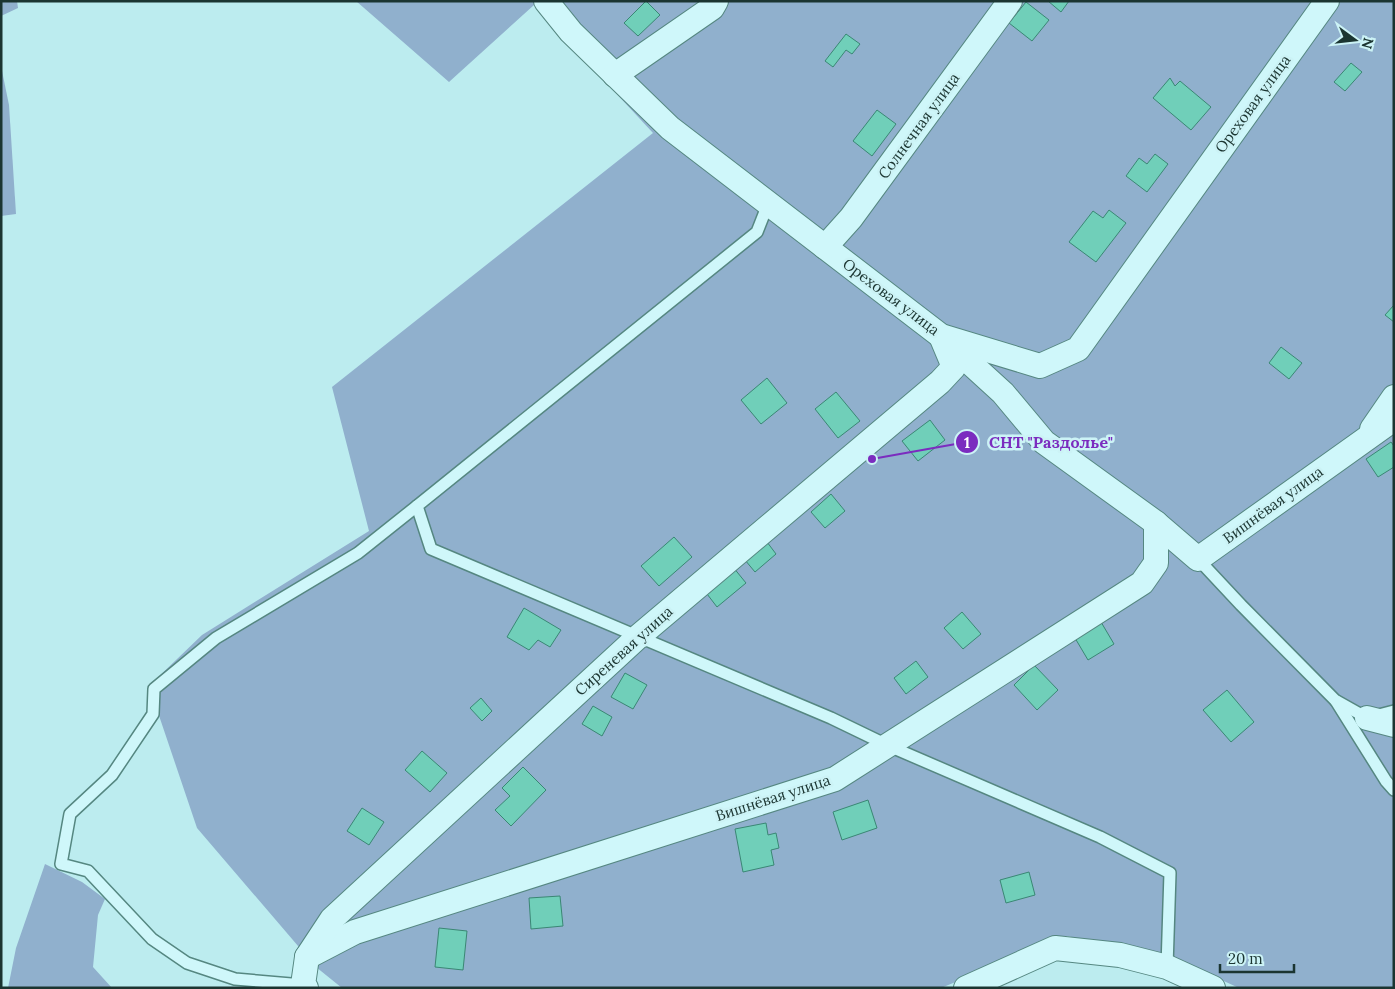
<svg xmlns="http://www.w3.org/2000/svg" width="1395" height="989" font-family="Lora,serif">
	<rect width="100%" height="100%" fill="#bcecef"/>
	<!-- green -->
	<g fill="#90b0cd">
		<path d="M1,1H17L18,8L1,16Z"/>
		<path d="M356,1H1394V988H1239L1178,960L1067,936L941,988H342L316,967L197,828L149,686L202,635L369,531L332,387L653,133L534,5L449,82Z"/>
		<path d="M1,66L9,105L16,214L1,216Z"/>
		<path d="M45,864L82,882L105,899L98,915L93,967L112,988H8L16,948Z"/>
	</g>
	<!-- building -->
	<g fill="#70cfb9" stroke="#3a8774">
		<path d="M646,1L660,15L638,36L624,23Z"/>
		<path d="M1048,1H1069L1061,12Z"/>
		<path d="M1026,2L1049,20L1032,41L1009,23Z"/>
		<path d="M846,34L860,44L852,54L846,50L833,67L825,61Z"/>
		<path d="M1351,63L1362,72L1345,91L1334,82Z"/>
		<path d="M1170,78L1175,86L1180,81L1211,107L1191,130L1153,98Z"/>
		<path d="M877,110L896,124L872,156L853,141Z"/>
		<path d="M1155,154L1168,164L1147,192L1126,176L1139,158L1147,164Z"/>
		<path d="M1109,210L1126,223L1096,262L1069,242L1093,211L1103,218Z"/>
		<path d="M1394,305V322L1385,315Z"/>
		<path d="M1281,347L1302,363L1289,379L1269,363Z"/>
		<path d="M767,378L787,403L761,424L741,400Z"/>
		<path d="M836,392L860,421L838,438L815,409Z"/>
		<path d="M930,420L945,440L918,461L902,441Z"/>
		<path d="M1391,442L1394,446V467L1378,477L1366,459Z"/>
		<path d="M831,494L845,511L825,528L811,512Z"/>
		<path d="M674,537L692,557L659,586L641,566Z"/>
		<path d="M767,542L776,554L755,572L745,560Z"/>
		<path d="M733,567L746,583L717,607L704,590Z"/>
		<path d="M524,608L561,630L550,647L538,640L529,650L507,637Z"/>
		<path d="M962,612L981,634L963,649L944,628Z"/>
		<path d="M1101,622L1114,644L1088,660L1075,638Z"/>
		<path d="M916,661L928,677L906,694L894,678Z"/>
		<path d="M1034,665L1058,690L1037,710L1014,685Z"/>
		<path d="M625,673L647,685L633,709L611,697Z"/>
		<path d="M1227,690L1254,722L1231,742L1203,710Z"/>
		<path d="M481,698L492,711L482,721L470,708Z"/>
		<path d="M593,706L612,717L602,736L582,724Z"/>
		<path d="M422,751L447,773L430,792L405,770Z"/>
		<path d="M523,767L546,790L511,826L495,810L510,796L502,788Z"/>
		<path d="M868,800L877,828L842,840L833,812Z"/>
		<path d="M362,808L384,822L369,845L347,831Z"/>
		<path d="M766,823L768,835L776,833L779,848L771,850L774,865L743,872L735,829Z"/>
		<path d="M1029,872L1035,895L1006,903L1000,880Z"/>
		<path d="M560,896L563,926L531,929L529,898Z"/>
		<path d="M439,928L467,931L463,970L435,967Z"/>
	</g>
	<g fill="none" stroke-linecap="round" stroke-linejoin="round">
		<defs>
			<g id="service">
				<path d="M768,204L757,232L417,506L431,549L831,718L889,746L1100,837L1170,873L1167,967"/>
				<path d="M1198,559L1241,605L1335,700L1367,718L1394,711"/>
				<path d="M1336,701L1386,781L1394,790"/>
				<path d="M303,985L235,979L187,963L152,939L88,871L61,864L70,814L112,775L153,714L154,689L216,638L358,553L417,506"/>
			</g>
			<g id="minor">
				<path d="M546,1L571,32L670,128L941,336L1040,366L1078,349L1327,1"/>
				<path d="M615,75L712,8L716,1"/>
				<path d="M825,247L851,218L1010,1"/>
				<path d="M946,341L1003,393L1044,442L1156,523L1198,559L1394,419"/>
				<path d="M1372,429L1394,397"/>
				<path d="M1367,718L1394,725"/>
				<path d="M307,957L355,932L835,779L1142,583L1156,563V523"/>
				<path d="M306,988L303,985L307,957L332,919L639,636L940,382L954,367L941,336"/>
				<path d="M966,988L1055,948L1120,955L1167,967L1213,988"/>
			</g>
		</defs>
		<!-- service casing -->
		<use href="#service" stroke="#558781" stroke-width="14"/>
		<!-- minor casing -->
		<use href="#minor" stroke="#558781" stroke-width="26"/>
		<!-- service -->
		<use href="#service" stroke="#cff7fa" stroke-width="11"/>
		<!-- minor -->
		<use href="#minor" stroke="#cff7fa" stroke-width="24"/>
	</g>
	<g text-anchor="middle" stroke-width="5" stroke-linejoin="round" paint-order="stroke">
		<!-- street labels -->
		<g font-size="15" fill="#1b3531" stroke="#ccf3f6">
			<text transform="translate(1253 104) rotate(-54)" y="5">Ореховая улица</text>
			<text transform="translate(919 126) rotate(-54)" y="5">Солнечная улица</text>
			<text transform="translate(891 297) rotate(37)" y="5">Ореховая улица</text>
			<text transform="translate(1273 505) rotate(-36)" y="5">Вишнёвая улица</text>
			<text transform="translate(624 651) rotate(-42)" y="5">Сиреневая улица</text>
			<text transform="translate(773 798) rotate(-18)" y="5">Вишнёвая улица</text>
		</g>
	</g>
	<!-- callouts -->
	<path fill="none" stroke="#7b2cbf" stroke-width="2" d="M872 459L967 442"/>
	<g fill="#7b2cbf" stroke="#ccf3f6" stroke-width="2">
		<circle cx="872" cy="459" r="5"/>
		<circle cx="967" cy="442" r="12"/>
	</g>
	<g font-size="15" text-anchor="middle" font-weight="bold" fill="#fff">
		<text x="967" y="448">1</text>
	</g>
	<g font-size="16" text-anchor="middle" font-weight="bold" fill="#7b2cbf" stroke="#ccf3f6" stroke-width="5" stroke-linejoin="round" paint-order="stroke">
		<text x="1051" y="448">СНТ "Раздолье"</text>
	</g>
	<!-- border -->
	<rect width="1395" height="989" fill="none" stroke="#1b3531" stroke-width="5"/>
	<!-- north arrow -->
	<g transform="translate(1355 40) rotate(105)" stroke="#ccf3f6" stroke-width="4" paint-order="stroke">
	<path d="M0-4L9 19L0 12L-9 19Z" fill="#1b3531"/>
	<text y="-8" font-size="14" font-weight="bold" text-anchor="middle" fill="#1b3531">N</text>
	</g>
	<!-- scale -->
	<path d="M1220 964v8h74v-8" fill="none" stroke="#1b3531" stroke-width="2.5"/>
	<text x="1228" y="964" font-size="15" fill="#1b3531" stroke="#ccf3f6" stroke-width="4" paint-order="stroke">20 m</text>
</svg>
